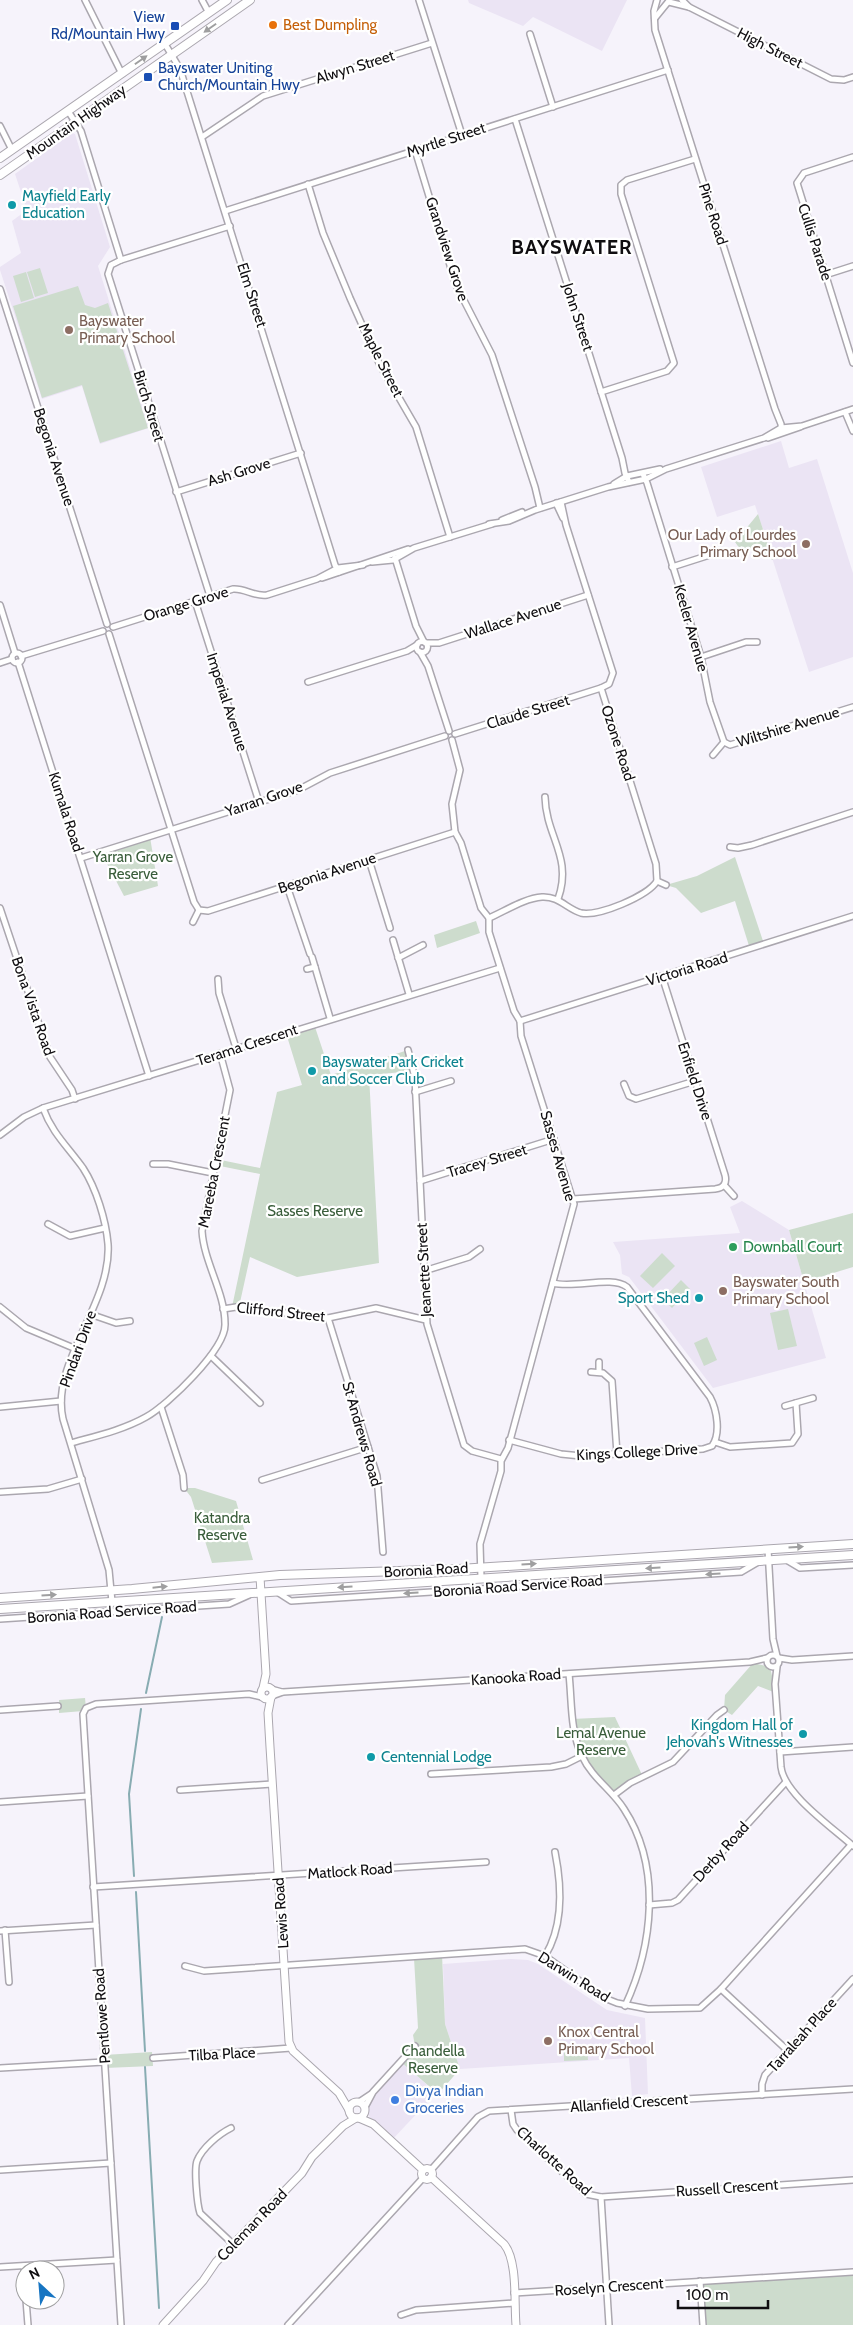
<svg xmlns="http://www.w3.org/2000/svg" width="853" height="2325" font-family="Cabin,sans-serif">
	<rect width="100%" height="100%" fill="#f6f3fb"/>
	<!-- built -->
	<g fill="#ebe4f4">
		<path d="M468,0H627L602,51L533,17L523,26L469,3Z"/>
		<path d="M72,133L75,134L110,247L98,266L149,428L100,444L82,386L42,399L0,270V267L21,253L12,221L27,210L15,174Z"/>
		<path d="M781,441L789,468L817,459L853,573V657L809,672L755,505L717,517L701,467Z"/>
		<path d="M742,1201L789,1230L826,1358L713,1388L629,1277L622,1274L620,1255L613,1242L740,1233L730,1207Z"/>
		<path d="M511,1959L528,1960L538,1964L607,2010L645,2018L648,2094L632,2096L629,2058L460,2069L445,2024L443,1964Z"/>
		<path d="M401,2062L436,2093L391,2141L373,2124L366,2109L373,2092Z"/>
	</g>
	<!-- green -->
	<g fill="#cddccd">
		<path d="M40,268L48,293L35,297L27,272Z"/>
		<path d="M26,272L34,298L21,302L13,276Z"/>
		<path d="M78,286L85,305L95,308L108,303L148,428L100,443L82,385L42,398L13,306Z"/>
		<path d="M758,514L773,560L751,550L742,552L735,542Z"/>
		<path d="M150,837L158,886L124,896L101,852Z"/>
		<path d="M735,857L764,944L750,949L735,901L701,913L676,888L666,885L697,876Z"/>
		<path d="M476,921L480,933L437,948L434,935Z"/>
		<path d="M314,1024L331,1075L408,1050L414,1071L369,1075L379,1263L297,1277L250,1257L239,1307H232L260,1174L215,1165L216,1159L260,1168L277,1092L302,1085L286,1033Z"/>
		<path d="M853,1213V1267L804,1282L789,1230Z"/>
		<path d="M662,1253L675,1266L653,1288L640,1276Z"/>
		<path d="M681,1280L690,1289L672,1308L663,1299Z"/>
		<path d="M788,1309L797,1346L778,1350L770,1313Z"/>
		<path d="M707,1337L717,1360L704,1366L694,1343Z"/>
		<path d="M184,1488H195L236,1501L253,1560L212,1563L191,1497Z"/>
		<path d="M753,1663L770,1667L776,1693L758,1686L732,1715L724,1710L725,1695Z"/>
		<path d="M85,1698L86,1708L83,1711L59,1713V1700Z"/>
		<path d="M615,1717L643,1777L614,1795L585,1762L572,1719Z"/>
		<path d="M442,1954L445,2024L460,2069L438,2094L401,2062L415,2046L413,2035L418,2028L414,1958Z"/>
		<path d="M587,2048L588,2060L564,2061V2049Z"/>
		<path d="M152,2052L153,2066L105,2068L104,2055Z"/>
		<path d="M853,2272V2325H703L700,2281Z"/>
	</g>
	<g fill="none" stroke-linecap="round" stroke-linejoin="round">
		<!-- stream -->
		<g stroke="#88acb2" stroke-width="2">
			<path d="M146,1693L162,1617"/>
			<path d="M134,1876L129,1794L141,1709"/>
			<path d="M136,1892L145,2051"/>
			<path d="M145,2067L159,2308"/>
		</g>
		<defs>
			<g id="street">
				<path d="M85,0L122,74"/>
				<path d="M202,0L209,13"/>
				<path d="M419,0L462,135"/>
				<path d="M657,0L654,11L655,30L775,409L781,424L782,432"/>
				<path d="M682,0L689,7"/>
				<path d="M669,2L689,7L831,79L844,80L853,77"/>
				<path d="M655,18L668,2"/>
				<path d="M530,34L553,107"/>
				<path d="M165,44L180,69L335,565L339,572"/>
				<path d="M68,111L81,131L121,260L111,265L108,274L210,596"/>
				<path d="M515,119L622,458L625,473L629,482"/>
				<path d="M0,126L12,150"/>
				<path d="M202,137L263,96L432,43"/>
				<path d="M415,150L456,285L492,355L535,487L540,508"/>
				<path d="M853,157L804,173L797,183L853,363"/>
				<path d="M308,184L323,233L350,298L380,365L416,427L450,537"/>
				<path d="M225,211L668,70"/>
				<path d="M121,260L230,226"/>
				<path d="M825,275L853,266"/>
				<path d="M0,289L107,624"/>
				<path d="M601,392L667,371L674,363L621,194V185L627,180L695,159"/>
				<path d="M845,412L853,431"/>
				<path d="M768,438L800,427"/>
				<path d="M643,474L647,483L701,657L710,702L724,742L713,755"/>
				<path d="M614,484L627,476L660,469"/>
				<path d="M176,492L301,453"/>
				<path d="M561,502L566,525L613,673L609,684L601,688L656,864L657,881L666,885"/>
				<path d="M556,503L563,518"/>
				<path d="M502,520L522,512"/>
				<path d="M489,524L509,521L535,510L608,487L646,479L666,469L764,438L781,428L802,426L853,409"/>
				<path d="M395,558L416,626L424,642"/>
				<path d="M372,562L393,560L414,548L492,524"/>
				<path d="M672,567L719,552L731,553"/>
				<path d="M322,578L408,549"/>
				<path d="M195,601L259,802"/>
				<path d="M0,605L15,653"/>
				<path d="M113,627L233,589C245,588 254,597 267,595L317,579L338,568L363,565"/>
				<path d="M109,634L194,902L199,910L208,911L455,832"/>
				<circle cx="422" cy="647" r="5.5"/>
				<path d="M426,643H439L588,595"/>
				<path d="M420,652L428,666L449,731"/>
				<circle cx="17" cy="658" r="5"/>
				<path d="M21,656L103,631"/>
				<path d="M701,657L746,642H757"/>
				<path d="M18,662L149,1076"/>
				<path d="M0,663L12,659"/>
				<path d="M308,682L407,651L417,645"/>
				<path d="M455,734L601,688"/>
				<path d="M452,740L460,770L452,804L455,832L461,843L481,908L489,918V932L514,1011L520,1021L521,1036L574,1204L508,1448L501,1461V1471L480,1544L481,1578"/>
				<path d="M724,742L730,745L853,707"/>
				<path d="M545,797C546,837 573,857 558,899"/>
				<path d="M730,847L738,848L752,845L853,812"/>
				<path d="M81,858L298,790L330,773L445,736"/>
				<path d="M369,860L390,928"/>
				<path d="M287,886L310,954"/>
				<path d="M0,908L50,1057L72,1090L75,1099"/>
				<path d="M489,918C505,911 525,898 542,897C559,896 567,909 581,913C598,917 648,896 657,881"/>
				<path d="M193,922L199,910"/>
				<path d="M393,940L409,994"/>
				<path d="M312,957L330,1018"/>
				<path d="M398,958L423,945"/>
				<path d="M307,969L315,967"/>
				<path d="M218,979L219,993L236,1048"/>
				<path d="M520,1021L853,916"/>
				<path d="M408,1050L415,1078L427,1324L464,1445L472,1451L501,1459"/>
				<path d="M624,1084L629,1096L636,1099L695,1081"/>
				<path d="M415,1092L451,1081"/>
				<path d="M43,1108C52,1133 68,1147 83,1168C96,1188 106,1220 108,1244C112,1304 50,1362 63,1419L109,1570L112,1602L107,1612"/>
				<path d="M0,1135L24,1117L43,1108L500,968"/>
				<path d="M153,1164H168L213,1173"/>
				<path d="M420,1181L554,1139"/>
				<path d="M724,1185L734,1196"/>
				<path d="M573,1199L715,1189C724,1188 727,1183 725,1175L662,976"/>
				<path d="M48,1224L70,1236L105,1228"/>
				<path d="M424,1271L469,1257L480,1249"/>
				<path d="M0,1307L26,1328L76,1349"/>
				<path d="M223,1309L236,1307L328,1318L376,1308L426,1320"/>
				<path d="M90,1314L116,1323L130,1321"/>
				<path d="M328,1318L377,1476L383,1552"/>
				<path d="M211,1356L260,1403"/>
				<path d="M591,1372L603,1373L612,1381L617,1454"/>
				<path d="M599,1372V1362"/>
				<path d="M785,1406L813,1398"/>
				<path d="M0,1407L61,1401"/>
				<path d="M161,1407L183,1475L184,1488"/>
				<path d="M509,1440L561,1454L581,1456L703,1449L712,1446C721,1434 717,1410 710,1397L627,1287C612,1275 574,1289 553,1283"/>
				<path d="M715,1442L730,1447L792,1443L798,1434L796,1403"/>
				<path d="M71,1443C96,1436 123,1430 146,1417C168,1405 226,1349 225,1324C225,1292 204,1263 202,1231L230,1090L220,1053"/>
				<path d="M262,1480L368,1447"/>
				<path d="M0,1492L48,1489L82,1479"/>
				<path d="M768,1549L773,1639L777,1656"/>
				<path d="M785,1559L800,1568L853,1565"/>
				<path d="M277,1592L291,1601L741,1572L758,1562"/>
				<path d="M0,1619L229,1604L249,1595"/>
				<circle cx="773" cy="1661" r="6"/>
				<path d="M779,1658L792,1660L853,1656"/>
				<path d="M777,1667L775,1684L781,1767C784,1794 833,1828 853,1846"/>
				<path d="M569,1674C572,1702 570,1731 582,1756C592,1778 612,1790 624,1809C662,1867 653,1946 625,2006"/>
				<path d="M271,1689L282,1692"/>
				<path d="M272,1696L283,1692L750,1662L767,1658"/>
				<path d="M0,1710L58,1706"/>
				<path d="M780,1752L853,1747"/>
				<path d="M431,1774L551,1767L566,1764L582,1756"/>
				<path d="M180,1790L272,1784"/>
				<path d="M614,1795L630,1783L673,1762L717,1715L724,1710"/>
				<path d="M0,1802L88,1796"/>
				<path d="M93,1887L486,1862"/>
				<path d="M649,1905L672,1903L678,1900L785,1783"/>
				<path d="M5,1930L9,1982"/>
				<path d="M0,1931L96,1925"/>
				<path d="M545,1956C564,1925 562,1887 555,1852"/>
				<path d="M185,1966L204,1971L525,1949L545,1956L602,1997L617,2003L648,2009L700,2008L721,1989L851,1845"/>
				<path d="M721,1989L787,2050"/>
				<path d="M153,2058L291,2048"/>
				<path d="M0,2068L104,2062"/>
				<path d="M762,2095V2084L765,2075L853,1979"/>
				<path d="M359,2102L371,2094"/>
				<path d="M365,2107L373,2092L415,2046"/>
				<path d="M511,2110L513,2124L517,2130L586,2194L601,2197L609,2325"/>
				<path d="M231,2128C219,2134 202,2148 197,2161C194,2169 197,2204 200,2213L234,2245"/>
				<path d="M0,2170L111,2163"/>
				<path d="M431,2170L478,2117L489,2111L853,2089"/>
				<path d="M601,2197L853,2180"/>
				<path d="M24,2266L25,2279"/>
				<path d="M0,2267L117,2260"/>
				<path d="M700,2281L703,2325"/>
				<path d="M514,2293L853,2272"/>
				<path d="M26,2300L28,2325"/>
				<path d="M401,2315L416,2310L514,2303"/>
				<path d="M121,2325L83,1714L86,1708L96,1704L249,1694L262,1697"/>
				<path d="M288,2325L423,2178"/>
			</g>
			<g id="secondary">
				<path d="M260,1577L266,1674L263,1688"/>
				<circle cx="267" cy="1693" r="6"/>
				<path d="M271,1697L268,1713L270,1747L289,2042L293,2051L339,2093L349,2110"/>
				<circle cx="357" cy="2110" r="8"/>
				<path d="M359,2118L373,2124L423,2170"/>
				<circle cx="427" cy="2174" r="5.5"/>
				<path d="M431,2177L504,2244C518,2261 514,2303 516,2325"/>
				<path d="M163,2325L203,2281L216,2262L302,2173L312,2157L343,2126L356,2118"/>
			</g>
			<g id="primary">
				<path d="M0,158L227,0"/>
				<path d="M0,175L250,0"/>
				<path d="M0,1598L132,1589L280,1575L459,1569L853,1544"/>
				<path d="M0,1609L853,1555"/>
			</g>
		</defs>
		<!-- street casing -->
		<use href="#street" stroke="#aba7af" stroke-width="8"/>
		<!-- secondary casing -->
		<use href="#secondary" stroke="#aba7af" stroke-width="9"/>
		<!-- primary casing -->
		<use href="#primary" stroke="#aba7af" stroke-width="10"/>
		<!-- street -->
		<use href="#street" stroke="#fff" stroke-width="5"/>
		<!-- secondary -->
		<use href="#secondary" stroke="#fff" stroke-width="7"/>
		<!-- primary -->
		<use href="#primary" stroke="#fff" stroke-width="8"/>
	</g>
	<!-- one-way arrows -->
	<defs><path id="oneway-solid" d="M-6-.8H1V-3.2L6.5 0L1 3.2V.8H-6Z" transform="scale(1.25)"/></defs>
	<g fill="#9f9fa0">
		<use href="#oneway-solid" transform="translate(210 28) rotate(145)"/>
		<use href="#oneway-solid" transform="translate(141 60) rotate(-35)"/>
		<use href="#oneway-solid" transform="translate(796 1547) rotate(-4)"/>
		<use href="#oneway-solid" transform="translate(529 1564) rotate(-4)"/>
		<use href="#oneway-solid" transform="translate(653 1568) rotate(177)"/>
		<use href="#oneway-solid" transform="translate(713 1574) rotate(176)"/>
		<use href="#oneway-solid" transform="translate(160 1587) rotate(-6)"/>
		<use href="#oneway-solid" transform="translate(345 1587) rotate(176)"/>
		<use href="#oneway-solid" transform="translate(411 1593) rotate(176)"/>
		<use href="#oneway-solid" transform="translate(49 1595) rotate(-4)"/>
	</g>
	<!-- markers -->
	<circle fill="#e8710a" stroke="#fff" stroke-width="2" cx="273" cy="25" r="5"/>
	<g fill="#1a4fb4" stroke="#fff" stroke-width="2">
		<rect x="170" y="21" width="10" height="10" rx="2.5"/>
		<rect x="143" y="72" width="10" height="10" rx="2.5"/>
	</g>
	<g fill="#0f9aa8" stroke="#fff" stroke-width="2">
		<circle cx="12" cy="205" r="5"/>
		<circle cx="312" cy="1071" r="5"/>
		<circle cx="699" cy="1298" r="5"/>
		<circle cx="803" cy="1734" r="5"/>
		<circle cx="371" cy="1757" r="5"/>
	</g>
	<g fill="#8d6e63" stroke="#fff" stroke-width="2">
		<circle cx="69" cy="330" r="5"/>
		<circle cx="806" cy="544" r="5"/>
		<circle cx="723" cy="1291" r="5"/>
		<circle cx="548" cy="2041" r="5"/>
	</g>
	<circle fill="#2e9e5b" stroke="#fff" stroke-width="2" cx="733" cy="1247" r="5"/>
	<circle fill="#3f7fe0" stroke="#fff" stroke-width="2" cx="395" cy="2100" r="5"/>
	<g text-anchor="middle" stroke-width="4.5" stroke-linejoin="round" paint-order="stroke">
		<!-- transit labels -->
		<g font-size="15" fill="#164399" stroke="#fff" text-anchor="end">
			<text x="165" y="22">View<tspan x="165" dy="17">Rd/Mountain Hwy</tspan></text>
			<text x="158" y="73" text-anchor="start">Bayswater Uniting<tspan x="158" dy="17">Church/Mountain Hwy</tspan></text>
		</g>
		<!-- food labels -->
		<g font-size="15" fill="#c56008" stroke="#fff" text-anchor="start">
			<text x="283" y="30">Best Dumpling</text>
		</g>
		<!-- street labels -->
		<g font-size="15" fill="#100e11" stroke="#fff">
			<text transform="translate(770 48) rotate(27)" y="5">High Street</text>
			<text transform="translate(355 67) rotate(-17)" y="5">Alwyn Street</text>
			<text transform="translate(76 122) rotate(-35)" y="5">Mountain Highway</text>
			<text transform="translate(446 140) rotate(-18)" y="5">Myrtle Street</text>
			<text transform="translate(713 214) rotate(72)" y="5">Pine Road</text>
			<text transform="translate(815 242) rotate(72)" y="5">Cullis Parade</text>
			<text transform="translate(447 249) rotate(72)" y="5">Grandview Grove</text>
			<text transform="translate(252 295) rotate(72)" y="5">Elm Street</text>
			<text transform="translate(578 317) rotate(72)" y="5">John Street</text>
			<text transform="translate(381 360) rotate(63)" y="5">Maple Street</text>
			<text transform="translate(149 406) rotate(73)" y="5">Birch Street</text>
			<text transform="translate(54 457) rotate(72)" y="5">Begonia Avenue</text>
			<text transform="translate(239 472) rotate(-17)" y="5">Ash Grove</text>
			<text transform="translate(186 604) rotate(-17)" y="5">Orange Grove</text>
			<text transform="translate(513 619) rotate(-18)" y="5">Wallace Avenue</text>
			<text transform="translate(691 628) rotate(74)" y="5">Keeler Avenue</text>
			<text transform="translate(227 702) rotate(72)" y="5">Imperial Avenue</text>
			<text transform="translate(528 712) rotate(-17)" y="5">Claude Street</text>
			<text transform="translate(788 727) rotate(-17)" y="5">Wiltshire Avenue</text>
			<text transform="translate(618 743) rotate(72)" y="5">Ozone Road</text>
			<text transform="translate(264 799) rotate(-19)" y="5">Yarran Grove</text>
			<text transform="translate(66 812) rotate(72)" y="5">Kumala Road</text>
			<text transform="translate(327 873) rotate(-18)" y="5">Begonia Avenue</text>
			<text transform="translate(687 969) rotate(-17)" y="5">Victoria Road</text>
			<text transform="translate(33 1006) rotate(71)" y="5">Bona Vista Road</text>
			<text transform="translate(247 1045) rotate(-18)" y="5">Terama Crescent</text>
			<text transform="translate(695 1081) rotate(72)" y="5">Enfield Drive</text>
			<text transform="translate(558 1156) rotate(74)" y="5">Sasses Avenue</text>
			<text transform="translate(487 1161) rotate(-17)" y="5">Tracey Street</text>
			<text transform="translate(214 1172) rotate(-79)" y="5">Mareeba Crescent</text>
			<text transform="translate(424 1270) rotate(-93)" y="5">Jeanette Street</text>
			<text transform="translate(281 1312) rotate(6)" y="5">Clifford Street</text>
			<text transform="translate(78 1349) rotate(-70)" y="5">Pindari Drive</text>
			<text transform="translate(362 1434) rotate(74)" y="5">St Andrews Road</text>
			<text transform="translate(637 1452) rotate(-3)" y="5">Kings College Drive</text>
			<text transform="translate(426 1570) rotate(-3)" y="5">Boronia Road</text>
			<text transform="translate(518 1586) rotate(-4)" y="5">Boronia Road Service Road</text>
			<text transform="translate(112 1612) rotate(-4)" y="5">Boronia Road Service Road</text>
			<text transform="translate(516 1677) rotate(-4)" y="5">Kanooka Road</text>
			<text transform="translate(721 1852) rotate(-48)" y="5">Derby Road</text>
			<text transform="translate(350 1871) rotate(-4)" y="5">Matlock Road</text>
			<text transform="translate(281 1913) rotate(-94)" y="5">Lewis Road</text>
			<text transform="translate(574 1977) rotate(32)" y="5">Darwin Road</text>
			<text transform="translate(102 2016) rotate(-94)" y="5">Pentlowe Road</text>
			<text transform="translate(802 2035) rotate(-48)" y="5">Tarraleah Place</text>
			<text transform="translate(222 2054) rotate(-3)" y="5">Tilba Place</text>
			<text transform="translate(629 2103) rotate(-4)" y="5">Allanfield Crescent</text>
			<text transform="translate(554 2161) rotate(42)" y="5">Charlotte Road</text>
			<text transform="translate(727 2188) rotate(-4)" y="5">Russell Crescent</text>
			<text transform="translate(252 2225) rotate(-46)" y="5">Coleman Road</text>
			<text transform="translate(609 2287) rotate(-4)" y="5">Roselyn Crescent</text>
		</g>
		<!-- culture labels -->
		<g font-size="15" fill="#0d838f" stroke="#fff" text-anchor="start">
			<text x="22" y="201">Mayfield Early<tspan x="22" dy="17">Education</tspan></text>
			<text x="322" y="1067">Bayswater Park Cricket<tspan x="322" dy="17">and Soccer Club</tspan></text>
			<text x="689" y="1303" text-anchor="end">Sport Shed</text>
			<text x="793" y="1730" text-anchor="end">Kingdom Hall of<tspan x="793" dy="17">Jehovah's Witnesses</tspan></text>
			<text x="381" y="1762">Centennial Lodge</text>
		</g>
		<!-- education labels -->
		<g font-size="15" fill="#785e54" stroke="#fff" text-anchor="start">
			<text x="79" y="326">Bayswater<tspan x="79" dy="17">Primary School</tspan></text>
			<text x="796" y="540" text-anchor="end">Our Lady of Lourdes<tspan x="796" dy="17">Primary School</tspan></text>
			<text x="733" y="1287">Bayswater South<tspan x="733" dy="17">Primary School</tspan></text>
			<text x="558" y="2037">Knox Central<tspan x="558" dy="17">Primary School</tspan></text>
		</g>
		<!-- park labels -->
		<g font-size="15" fill="#395d3a" stroke="#fff">
			<text x="133" y="862">Yarran Grove<tspan x="133" dy="17">Reserve</tspan></text>
			<text x="315" y="1216">Sasses Reserve</text>
			<text x="222" y="1523">Katandra<tspan x="222" dy="17">Reserve</tspan></text>
			<text x="601" y="1738">Lemal Avenue<tspan x="601" dy="17">Reserve</tspan></text>
			<text x="433" y="2056">Chandella<tspan x="433" dy="17">Reserve</tspan></text>
		</g>
		<!-- leisure labels -->
		<g font-size="15" fill="#27864d" stroke="#fff" text-anchor="start">
			<text x="743" y="1252">Downball Court</text>
		</g>
		<!-- shop labels -->
		<g font-size="15" fill="#366cbe" stroke="#fff" text-anchor="start">
			<text x="405" y="2096">Divya Indian<tspan x="405" dy="17">Groceries</tspan></text>
		</g>
		<!-- district labels -->
		<g font-size="20" font-weight="bold" letter-spacing="1" fill="#100e11" stroke="#fff">
			<text x="572" y="254">BAYSWATER</text>
		</g>
	</g>
	<!-- north arrow -->
	<g transform="translate(40 2285) rotate(334)"><circle r="24" fill="#ffffff" stroke="#9f9fa0"/>
	<path d="M0-4L9 19L0 12L-9 19Z" fill="#1775c2"/>
	<text y="-8" font-size="14" font-weight="bold" text-anchor="middle" fill="#100e11">N</text>
	</g>
	<!-- scale -->
	<path d="M678 2300v8h90v-8" fill="none" stroke="#100e11" stroke-width="2.5"/>
	<text x="686" y="2300" font-size="15" fill="#100e11" stroke="#ffffff" stroke-width="4" paint-order="stroke">100 m</text>
</svg>
